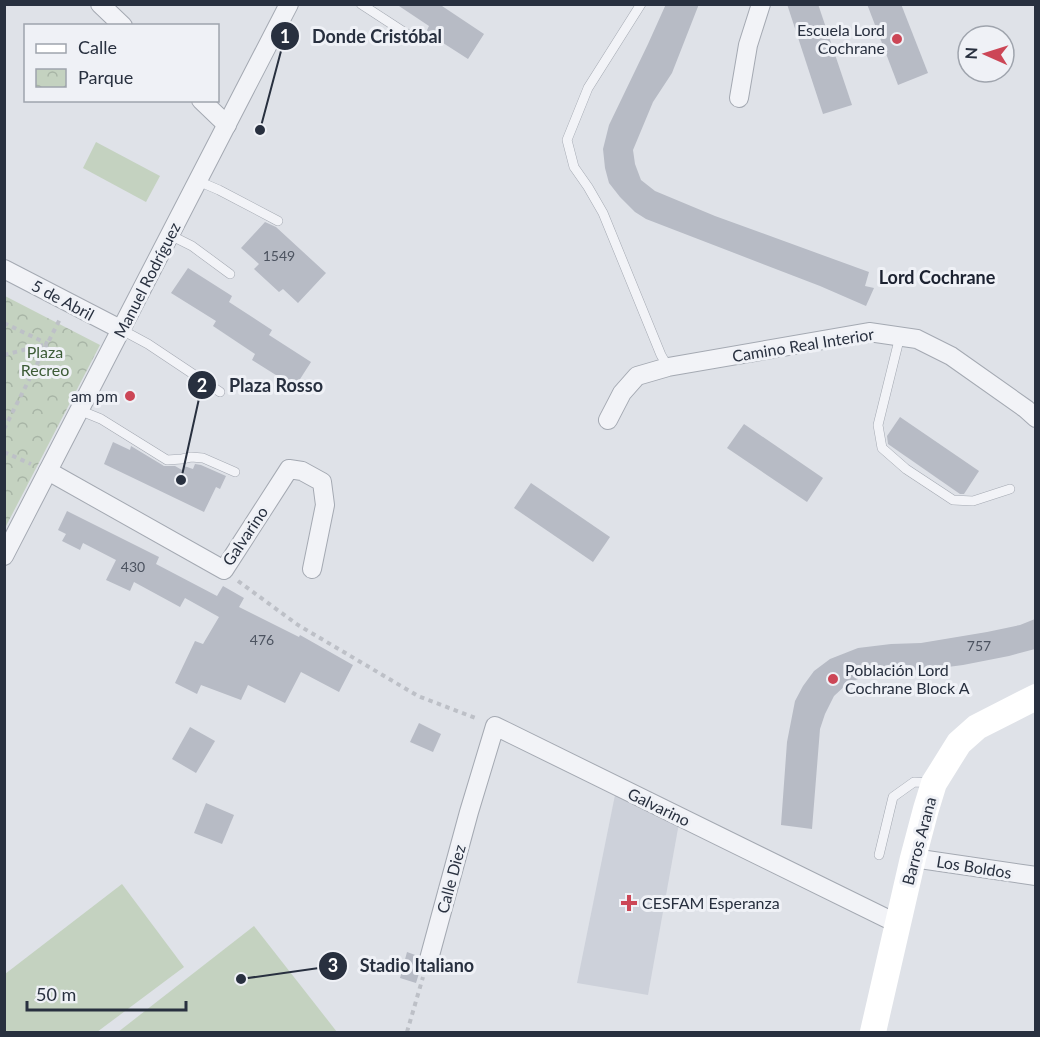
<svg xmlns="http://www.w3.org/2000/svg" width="1040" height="1037" font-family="Lato,sans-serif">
	<defs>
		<pattern id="park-crowns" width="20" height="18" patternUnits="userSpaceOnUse" patternTransform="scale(1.5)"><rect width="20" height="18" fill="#c4d2c0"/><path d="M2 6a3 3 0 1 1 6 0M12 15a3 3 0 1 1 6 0" fill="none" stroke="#a8b5a6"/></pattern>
	</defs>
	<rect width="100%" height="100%" fill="#dfe2e8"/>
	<!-- built -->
	<path fill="#cdd1da" d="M615,795L679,823L648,995L577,983Z"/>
	<!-- park -->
	<path fill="url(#park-crowns)" d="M5,296L100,345L5,528Z"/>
	<!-- garden -->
	<g fill="#c4d2c0">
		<path d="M96,142L160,176L146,202L83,168Z"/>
		<path d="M122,884L184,967L97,1032H5V974Z"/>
		<path d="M254,926L337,1032H118Z"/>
	</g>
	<!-- building -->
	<g fill="#b7bbc5">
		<path d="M396,4H439L484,34L468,59L426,32L429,26Z"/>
		<path d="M666,4H699L672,73L653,102L633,150L635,164L641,180L655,191L715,216L869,272L865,286L874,288L866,306L820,286L646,219L635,212L620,197L609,183L605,168L603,149L609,125L648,44Z"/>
		<path d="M787,4H818L852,105L823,114Z"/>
		<path d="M867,4H901L928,73L898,85Z"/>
		<path d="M265,222L276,227L326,273L298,303L283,289L279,292L254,269L259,264L241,248Z"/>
		<path d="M188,268L232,296L229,302L272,330L269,335L311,362L295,387L252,360L255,354L213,326L216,321L171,293Z"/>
		<path d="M900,417L979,471L964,494H960L888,444L887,436Z"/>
		<path d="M744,424L823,478L807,502L727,448Z"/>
		<path d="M113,442L130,450L131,446L164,466H175L182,470L184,466L193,469L195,464L201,465L226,476L220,489L216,487L204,512L104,464Z"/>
		<path d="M531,483L610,537L593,562L514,508Z"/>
		<path d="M67,511L159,557L156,564L217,596L223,586L244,598L239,607L299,637L300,635L353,665L339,692L301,672L285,703L248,685L241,700L201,685L197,694L175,683L195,641L203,644L219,617L185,598L180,607L134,582L130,591L106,580L116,560L83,543L80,550L62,541L66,534L58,530Z"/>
		<path d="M1035,619V649L1009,656L963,665L925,670L886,671L867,675L847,684L834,696L825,714L820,729L812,829L781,825L787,742L795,701L803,686L814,671L830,659L858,648L891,644L921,643L987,632L1020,625Z"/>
		<path d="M419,723L441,734L433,752L410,742Z"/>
		<path d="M190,727L215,741L196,773L172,759Z"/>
		<path d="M206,803L234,815L222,844L194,833Z"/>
		<path d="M407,952L418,956V961L421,967L416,983L400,978Z"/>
	</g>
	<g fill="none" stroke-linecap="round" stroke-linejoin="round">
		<defs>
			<g id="lane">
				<path d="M361,4L407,34"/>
				<path d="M641,4L588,88L567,140L574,167L588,187L603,213L661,355L668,367"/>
				<path d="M198,181L219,190L278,221"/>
				<path d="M170,235L192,246L230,274"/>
				<path d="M122,330L148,344L220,392"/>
				<path d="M900,336L878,425L882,448L906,469L953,500L973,501L1010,489"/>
				<path d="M79,410L101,419L167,460L182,459L191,457L203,458L235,472"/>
				<path d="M879,855L893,797L914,782L932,783"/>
			</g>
			<g id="street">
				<path d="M100,4L123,26"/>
				<path d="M739,98L748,45L761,4"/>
				<path d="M201,100L227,125"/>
				<path d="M4,269L122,330"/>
				<path d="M608,420L622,393L637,376L668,367L869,332L917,339L951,356L1026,409L1036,418"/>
				<path d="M48,471L224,570L289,469L302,471L322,482L325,505L312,569"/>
				<path d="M4,556L289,4"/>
				<path d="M913,858L1036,876"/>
				<path d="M429,959L469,812L495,726L898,924"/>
			</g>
		</defs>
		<!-- lane casing -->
		<use href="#lane" stroke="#a4a9b2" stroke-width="10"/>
		<!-- street casing -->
		<use href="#street" stroke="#a4a9b2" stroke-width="20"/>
		<!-- path -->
		<g stroke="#bdc0c7" stroke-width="4" stroke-dasharray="4.5 4.5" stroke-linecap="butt">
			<path d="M4,323L48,344"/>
			<path d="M4,355L47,344"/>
			<path d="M4,429L61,317"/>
			<path d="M4,452L31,464"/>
			<path d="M238,581L298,625L418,696L478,719"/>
			<path d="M407,1032L423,977"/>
		</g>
		<!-- lane -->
		<use href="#lane" stroke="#f2f3f7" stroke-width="9"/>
		<!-- street -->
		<use href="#street" stroke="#f2f3f7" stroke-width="18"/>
		<!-- secondary -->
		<path stroke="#fff" stroke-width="26" d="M873,1032L913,858L926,809L934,783L959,743L977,727L1036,697"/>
	</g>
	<!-- markers -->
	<g fill="#cc4656" stroke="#eff1f6" stroke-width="2">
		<circle cx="897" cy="39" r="6"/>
		<circle cx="130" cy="396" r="6"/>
		<circle cx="833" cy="679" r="6"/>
		<path d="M626 894h6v6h6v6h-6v6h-6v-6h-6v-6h6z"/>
	</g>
	<g text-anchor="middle" stroke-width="6" stroke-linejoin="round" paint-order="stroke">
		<!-- number labels -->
		<g font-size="14" fill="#4c5360">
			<text x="279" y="261">1549</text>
			<text x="133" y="572">430</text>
			<text x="262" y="645">476</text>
			<text x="979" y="651">757</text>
		</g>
		<!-- poi labels -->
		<g font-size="16" fill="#28303f" stroke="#eff1f6" text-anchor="end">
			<text x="885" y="36">Escuela Lord<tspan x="885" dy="18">Cochrane</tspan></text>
			<text x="118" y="402">am pm</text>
			<text x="845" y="676" text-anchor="start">Población Lord<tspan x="845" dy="18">Cochrane Block A</tspan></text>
			<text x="642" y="909" text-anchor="start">CESFAM Esperanza</text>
		</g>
		<!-- street labels -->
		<g font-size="16" fill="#28303f" stroke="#eff1f6">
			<text transform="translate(147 280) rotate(-63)" y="6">Manuel Rodríguez</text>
			<text transform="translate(63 300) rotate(28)" y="6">5 de Abril</text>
			<text transform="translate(803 345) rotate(-9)" y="6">Camino Real Interior</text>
			<text transform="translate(245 536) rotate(-56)" y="6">Galvarino</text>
			<text transform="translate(659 807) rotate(26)" y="6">Galvarino</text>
			<text transform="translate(919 841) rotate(-75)" y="6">Barros Arana</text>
			<text transform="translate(974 867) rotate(9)" y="6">Los Boldos</text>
			<text transform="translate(451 879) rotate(-75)" y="6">Calle Diez</text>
		</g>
		<!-- park labels -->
		<g font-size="16" fill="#3c5b36" stroke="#eff1f6">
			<text x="45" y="358">Plaza<tspan x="45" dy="18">Recreo</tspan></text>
		</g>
		<!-- neighbourhood labels -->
		<g font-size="18" font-weight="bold" fill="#1b2130" stroke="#eff1f6">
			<text x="937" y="284">Lord Cochrane</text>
		</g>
	</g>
	<!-- callouts -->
	<path fill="none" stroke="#28303f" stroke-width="2" d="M260 130L285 36M181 480L202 385M241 979L333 966"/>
	<g fill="#28303f" stroke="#eff1f6" stroke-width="2">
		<circle cx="260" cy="130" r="6"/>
		<circle cx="181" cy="480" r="6"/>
		<circle cx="241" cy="979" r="6"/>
		<circle cx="285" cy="36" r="15"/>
		<circle cx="202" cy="385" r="15"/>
		<circle cx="333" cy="966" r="15"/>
	</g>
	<g font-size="18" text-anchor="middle" font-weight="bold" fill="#fff">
		<text x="285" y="43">1</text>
		<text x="202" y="392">2</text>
		<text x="333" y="972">3</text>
	</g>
	<g font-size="18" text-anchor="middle" font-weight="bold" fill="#28303f" stroke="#eff1f6" stroke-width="6" stroke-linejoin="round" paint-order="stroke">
		<text x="377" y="43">Donde Cristóbal</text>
		<text x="276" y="392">Plaza Rosso</text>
		<text x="417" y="972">Stadio Italiano</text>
	</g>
	<!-- border -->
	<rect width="1040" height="1037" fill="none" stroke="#28303f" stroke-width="12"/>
	<!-- legend -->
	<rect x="24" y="24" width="195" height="78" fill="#eff1f6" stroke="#9fa4ad" stroke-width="1.5"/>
	<rect x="36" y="44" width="30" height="9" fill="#ffffff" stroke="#9fa4ad" stroke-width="1.5"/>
	<text x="78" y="54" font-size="18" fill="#28303f">Calle</text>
	<rect x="36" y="69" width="30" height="18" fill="url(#park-crowns)" stroke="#9fa4ad" stroke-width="1.5"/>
	<text x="78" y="84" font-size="18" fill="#28303f">Parque</text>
	<!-- north arrow -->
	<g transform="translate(986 54) rotate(273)"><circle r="28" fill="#eff1f6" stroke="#9fa4ad" stroke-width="1.5"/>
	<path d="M0-4.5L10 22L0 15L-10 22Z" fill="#cc4656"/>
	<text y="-9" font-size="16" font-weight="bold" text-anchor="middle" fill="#28303f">N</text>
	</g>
	<!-- scale -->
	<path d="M27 1001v9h159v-9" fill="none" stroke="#28303f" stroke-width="3"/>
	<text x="36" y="1001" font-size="18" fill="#28303f" stroke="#eff1f6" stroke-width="4.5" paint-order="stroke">50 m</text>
</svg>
